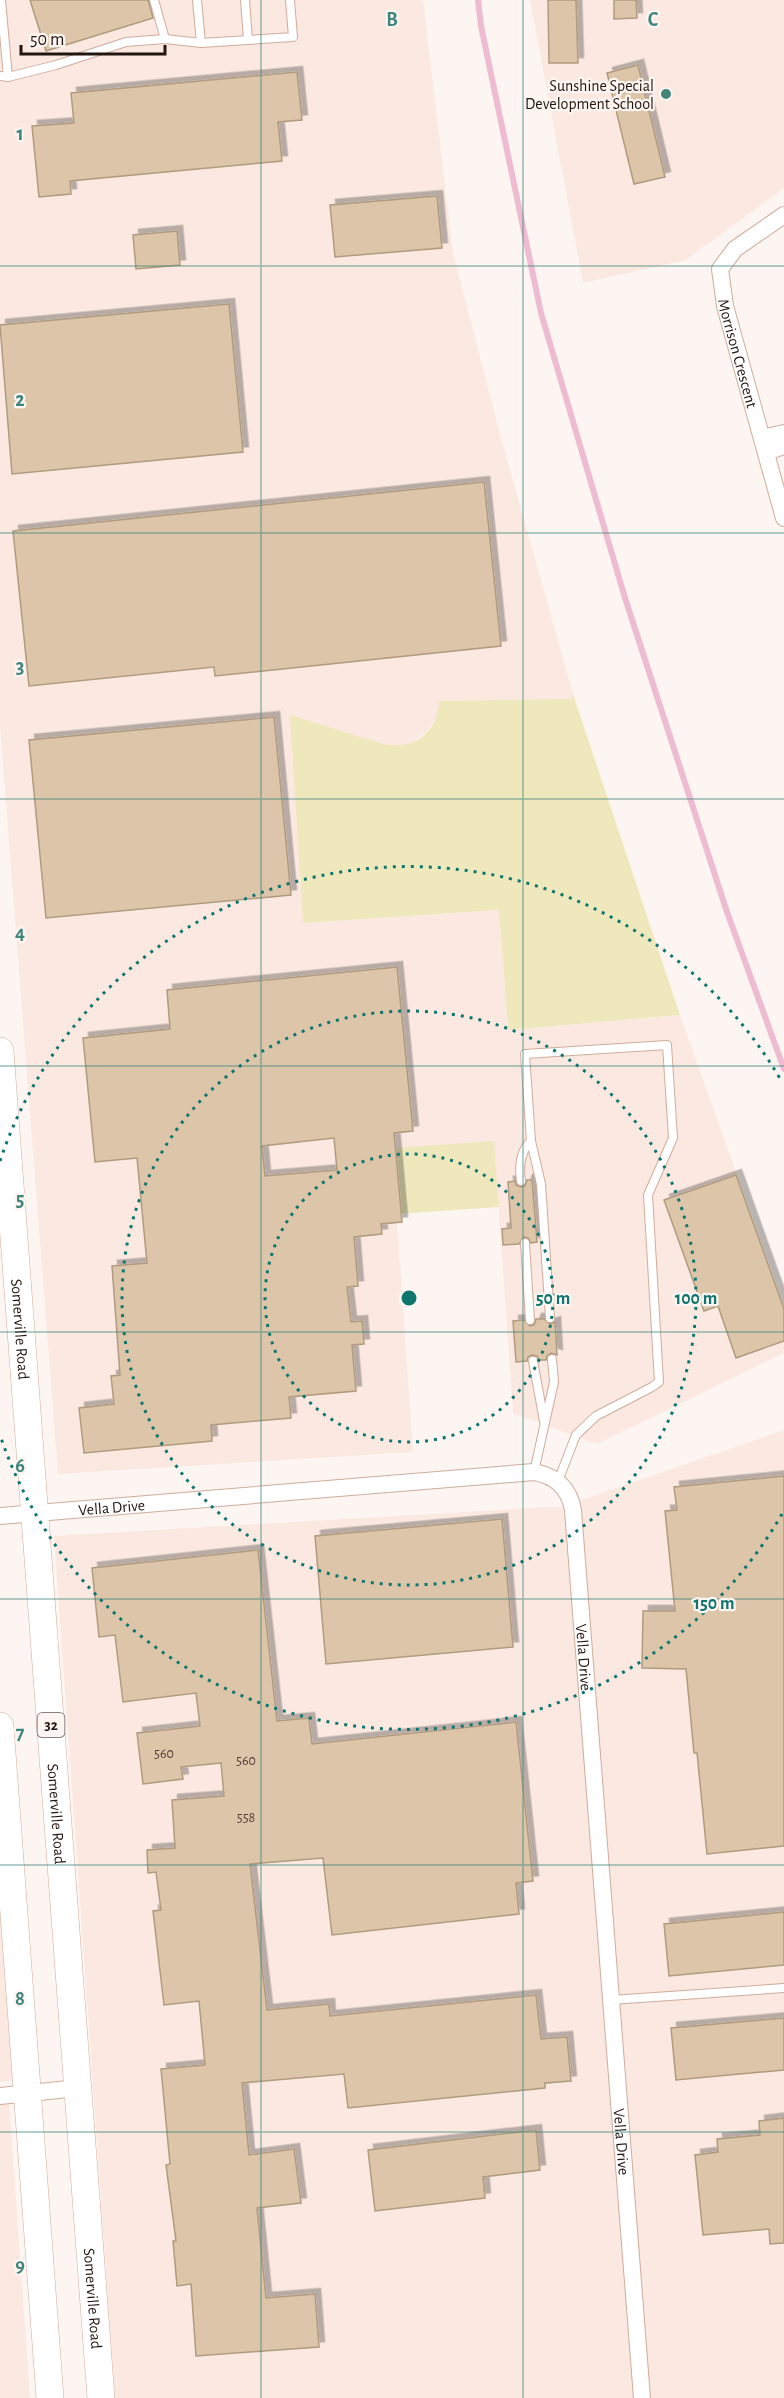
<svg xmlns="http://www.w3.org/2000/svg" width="784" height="2398" font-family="'Alegreya Sans',sans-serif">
	<defs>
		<filter id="shadow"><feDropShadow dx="5.5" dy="-5.5" stdDeviation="0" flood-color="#0004"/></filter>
	</defs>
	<rect width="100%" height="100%" fill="#fdf5f2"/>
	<!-- built -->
	<g fill="#fbe9e1">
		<path d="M0,0H423L453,253L501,438L573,694V699L438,714L427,732L413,742L398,747L383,744L304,923L499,910L508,1030L680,1015L784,1307V1353L597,1444L513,1413L494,1142L392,1148L413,1452L58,1474L0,726Z"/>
		<path d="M530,0H784V188L686,260L583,283Z"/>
		<path d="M784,1430V2398H115L54,1536L564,1506Z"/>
		<path d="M0,1899L15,2080L0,2082Z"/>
		<path d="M9,2101L30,2398H0V2102Z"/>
	</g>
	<!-- green -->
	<g fill="#efe8bc">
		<path d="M573,694L680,1015L508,1030L499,910L303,923L290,715L383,744C415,750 437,733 439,701L572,699Z"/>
		<path d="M494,1141L499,1207L396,1214L392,1148Z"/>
	</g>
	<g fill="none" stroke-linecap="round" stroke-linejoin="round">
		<!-- stream -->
		<path stroke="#eebbd1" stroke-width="6" d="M478,0L481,26L541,313L625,598L727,912L784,1069"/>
	</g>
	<!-- building -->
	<g fill="#dcc5a9" stroke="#b09b7f" stroke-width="1.5" fill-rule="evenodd" filter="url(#shadow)">
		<path d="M30,0H148L153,18L46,51Z"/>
		<path d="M548,0H576L578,63H549Z"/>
		<path d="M614,0H636L637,18L614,19Z"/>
		<path d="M638,65L665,177L634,184L607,73Z"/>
		<path d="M297,72L302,120L278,122L282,161L70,181L71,194L39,197L32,126L74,123L71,93Z"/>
		<path d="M437,196L442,248L335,257L330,205Z"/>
		<path d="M177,231L180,265L136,269L133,235Z"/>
		<path d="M229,304L243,452L12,474L0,325Z"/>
		<path d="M484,482L501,646L215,676L214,667L29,686L13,531Z"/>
		<path d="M274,717L291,895L46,918L29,740Z"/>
		<path d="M397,967L413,1131L394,1133L402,1222L381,1224L382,1234L354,1237L358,1286L347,1287L351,1322L362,1321L364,1344L352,1345L356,1391L289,1397L291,1418L211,1425L212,1441L84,1453L79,1408L114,1404L111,1376L120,1375L112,1266L147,1263L137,1158L95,1162L83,1038L170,1029L167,990ZM334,1138L337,1170L265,1176L262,1146Z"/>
		<path d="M736,1175L784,1309V1341L736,1358L718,1306L704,1311L664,1200Z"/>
		<path d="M527,1180H532L537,1242L531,1243L528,1238L524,1237L519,1244L503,1245L502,1229L511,1228L508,1182L515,1181L516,1185L521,1187L525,1186Z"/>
		<path d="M536,1319H544L550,1324L555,1322L557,1355L551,1353L547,1356L546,1360H539L537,1356L532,1355L528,1357L527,1361L516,1362L513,1321L524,1320L530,1326L534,1325Z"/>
		<path d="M784,1476V1846L707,1854L697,1753H694L686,1669L642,1668L643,1611H675L665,1511L677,1510L674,1487Z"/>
		<path d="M502,1519L513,1647L326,1664L315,1536Z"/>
		<path d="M258,1550L277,1721L309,1718L312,1744L516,1722L533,1881L516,1883L519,1914L332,1935L323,1858L250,1864L267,2010L329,2004L330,2016L536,1995L541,2039L567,2037L571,2081L545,2083V2088L348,2108L344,2074L242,2083L249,2155L294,2149L301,2203L257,2208L266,2298L315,2294L319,2347L196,2356L191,2284L177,2286L173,2241H176L166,2165L170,2164L161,2069L205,2065L199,2001L164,2005L153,1911L161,1910L156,1872L148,1873L147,1850L175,1848L172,1800L224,1796L221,1763L181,1767L183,1779L143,1784L137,1733L200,1726L196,1693L123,1702L115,1635L99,1637L92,1568Z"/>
		<path d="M784,1912V1965L669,1976L664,1924Z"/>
		<path d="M784,2018V2070L676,2080L671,2028Z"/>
		<path d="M784,2118V2243L770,2244L769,2229L703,2235L695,2155L718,2152L717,2139L760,2135L759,2121Z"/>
		<path d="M536,2130L540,2170L483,2177L485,2198L375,2211L368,2150Z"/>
	</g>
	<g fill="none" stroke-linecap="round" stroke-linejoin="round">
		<defs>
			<g id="service">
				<path d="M1,0L8,77"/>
				<path d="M154,0L165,39"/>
				<path d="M197,0L201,43"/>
				<path d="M245,0L248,40"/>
				<path d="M0,76L8,77L56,65L126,42L165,39L201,43L293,37L290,0"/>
				<path d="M521,1181C519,1167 520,1151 531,1141"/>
				<path d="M525,1243L530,1320"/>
				<path d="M550,1318L541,1184L531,1141L525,1054L667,1045L673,1138L648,1195L659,1382L652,1387L596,1416L576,1435L558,1481"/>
				<path d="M533,1361L544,1421"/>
				<path d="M534,1472L554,1382L552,1359"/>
				<path d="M611,2000L784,1988"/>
			</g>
			<g id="minor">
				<path id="s1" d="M784,215L735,249L720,269L725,306L784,518"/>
				<path d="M762,438L784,433"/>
				<path d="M766,452L784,446"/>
				<path id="s2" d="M0,1516L534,1472C555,1476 569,1487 573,1510L642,2398"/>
				<path d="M0,2096L78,2088"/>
			</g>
			<g id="primary">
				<path id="s3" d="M0,1051L101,2398"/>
				<path d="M0,1726L50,2398"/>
			</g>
		</defs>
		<!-- service casing -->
		<use href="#service" stroke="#cfac9d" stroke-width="10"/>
		<!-- minor casing -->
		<use href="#minor" stroke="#cfac9d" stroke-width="18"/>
		<!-- primary casing -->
		<use href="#primary" stroke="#cfac9d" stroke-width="28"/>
		<!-- service -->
		<use href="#service" stroke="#fff" stroke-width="8"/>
		<!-- minor -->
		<use href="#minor" stroke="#fff" stroke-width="16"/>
		<!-- primary -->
		<use href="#primary" stroke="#fff" stroke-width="27"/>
	</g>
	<!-- grid -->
	<path fill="none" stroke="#41867b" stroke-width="1.5" stroke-opacity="0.55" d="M261,0V2398M523,0V2398M0,266H784M0,533H784M0,799H784M0,1066H784M0,1332H784M0,1599H784M0,1865H784M0,2132H784"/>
	<!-- distance rings -->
	<g fill="none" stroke="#0f766e" stroke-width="3" stroke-dasharray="3 6">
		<circle cx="409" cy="1298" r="144"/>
		<circle cx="409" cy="1298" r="287"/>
		<path d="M782 1514A431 431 0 0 1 0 1435M0 1161A431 431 0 0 1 782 1082"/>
	</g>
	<!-- markers -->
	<circle fill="#41867b" stroke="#fdf5f2" stroke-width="2" cx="666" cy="94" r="6"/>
	<g text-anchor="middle" stroke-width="4.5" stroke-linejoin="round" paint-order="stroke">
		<!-- number labels -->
		<g font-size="14" fill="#504136">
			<text x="164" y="1758">560</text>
			<text x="246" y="1765">560</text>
			<text x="246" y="1822">558</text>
		</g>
		<!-- shield labels -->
		<rect fill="#fdf5f2" stroke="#635853" stroke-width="1.5" x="37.5" y="1713" width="27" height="24" rx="4.5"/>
		<g font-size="15" font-weight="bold" fill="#21150f">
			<text x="51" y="1730">32</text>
		</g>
		<!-- poi labels -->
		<g font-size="16" fill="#21150f" stroke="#fdf5f2" text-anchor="end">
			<text x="654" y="91">Sunshine Special<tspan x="654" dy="18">Development School</tspan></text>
		</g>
		<!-- street labels -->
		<g font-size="16" fill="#21150f" stroke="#fdf5f2">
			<text dy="6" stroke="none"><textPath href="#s1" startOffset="171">Morrison Crescent</textPath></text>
			<text dy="6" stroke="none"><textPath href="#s3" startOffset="279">Somerville Road</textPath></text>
			<text dy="6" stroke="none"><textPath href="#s2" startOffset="112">Vella Drive</textPath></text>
			<text dy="6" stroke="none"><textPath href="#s2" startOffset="742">Vella Drive</textPath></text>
			<text dy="6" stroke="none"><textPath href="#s3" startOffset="765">Somerville Road</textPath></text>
			<text dy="6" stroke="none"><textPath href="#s2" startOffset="1228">Vella Drive</textPath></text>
			<text dy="6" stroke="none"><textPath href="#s3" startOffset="1251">Somerville Road</textPath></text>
		</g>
	</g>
	<g font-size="20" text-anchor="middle" font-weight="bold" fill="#41867b" stroke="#fdf5f2" stroke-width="4.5" stroke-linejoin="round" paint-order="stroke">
		<text x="392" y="26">B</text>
		<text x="653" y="26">C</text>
		<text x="20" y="140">1</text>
		<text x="20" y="406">2</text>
		<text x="20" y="673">3</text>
		<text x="20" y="939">4</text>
		<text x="20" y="1206">5</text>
		<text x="20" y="1472">6</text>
		<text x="20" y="1739">7</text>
		<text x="20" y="2005">8</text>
		<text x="20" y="2272">9</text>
	</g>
	<circle cx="409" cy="1298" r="9" fill="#0f766e" stroke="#fdf5f2" stroke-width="3"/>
	<g font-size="18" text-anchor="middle" font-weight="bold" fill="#0f766e" stroke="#fdf5f2" stroke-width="4.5" stroke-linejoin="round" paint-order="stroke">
		<text x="553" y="1304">50 m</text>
		<text x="696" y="1304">100 m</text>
		<text x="714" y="1609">150 m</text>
	</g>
	<!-- scale -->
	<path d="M21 45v9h144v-9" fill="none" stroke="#21150f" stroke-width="3"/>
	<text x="30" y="45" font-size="18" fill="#21150f" stroke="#fdf5f2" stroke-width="4.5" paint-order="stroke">50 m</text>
</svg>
